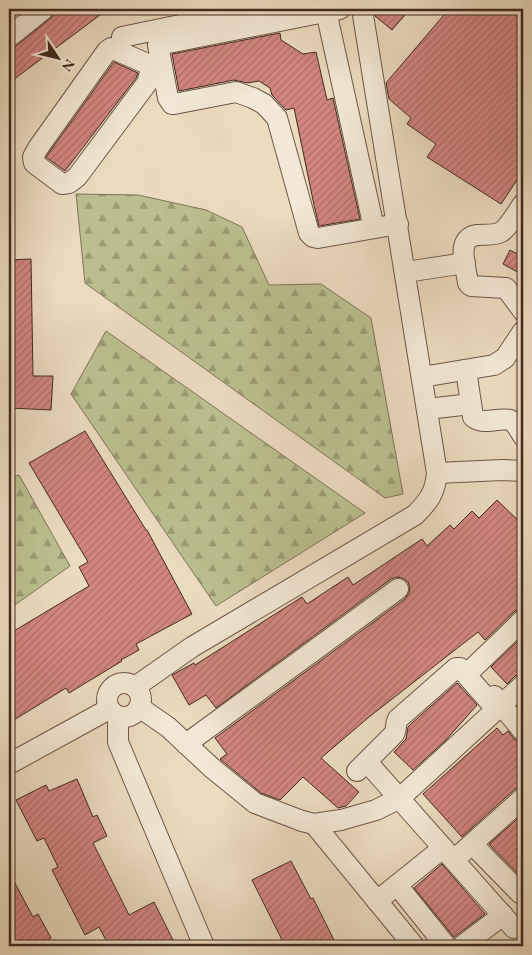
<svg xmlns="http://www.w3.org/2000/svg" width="532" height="955" font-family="'EB Garamond',serif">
	<defs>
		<pattern id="forest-firs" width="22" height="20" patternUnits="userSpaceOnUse" patternTransform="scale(1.25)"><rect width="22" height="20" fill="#bbbf8f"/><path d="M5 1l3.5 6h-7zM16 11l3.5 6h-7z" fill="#9a9b74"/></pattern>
		<pattern id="building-hatch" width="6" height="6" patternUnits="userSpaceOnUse" patternTransform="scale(1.25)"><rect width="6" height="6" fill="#d38681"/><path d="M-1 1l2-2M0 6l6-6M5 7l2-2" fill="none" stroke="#ad6e69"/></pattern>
	</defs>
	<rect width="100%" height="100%" fill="#ebdbbf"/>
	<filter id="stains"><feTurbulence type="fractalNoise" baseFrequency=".004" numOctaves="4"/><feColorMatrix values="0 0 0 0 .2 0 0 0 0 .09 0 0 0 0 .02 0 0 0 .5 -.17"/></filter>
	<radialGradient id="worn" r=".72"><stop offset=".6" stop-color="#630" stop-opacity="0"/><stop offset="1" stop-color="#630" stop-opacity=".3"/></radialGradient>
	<!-- forest -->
	<g fill="url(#forest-firs)" stroke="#7e7456">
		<path d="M76,194L138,195L206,210L242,227L269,285L321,284L371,318L403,494L385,498L85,283Z"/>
		<path d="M106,331L365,513L216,606L71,394Z"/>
		<path d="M19,475L70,566L9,609V478Z"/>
	</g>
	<!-- building -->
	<g fill="url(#building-hatch)" stroke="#412a1e">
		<path d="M59,9H108L9,83V49L16,46L51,18Z"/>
		<path d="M374,9H410L392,30L375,16Z"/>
		<path d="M449,9H513L523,17V171L501,204L427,157L436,144L407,124L411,118L389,99L386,83Z"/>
		<path d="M280,33L281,40L303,54L316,52L327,100L333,98L360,219L319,226L314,205L294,108L286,110L272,95L270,88L259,81L247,83L234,80L179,91L172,54Z"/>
		<path d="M114,62L138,73L136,78L65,171L46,157Z"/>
		<path d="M510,250L523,257V275L503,264Z"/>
		<path d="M31,259L33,376H53L51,410L9,408V260Z"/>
		<path d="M85,431L146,530H147L192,614L136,644L139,650L121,660L122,661L69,693L66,688L9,723V634L89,586L79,567L88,562L29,463Z"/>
		<path d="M497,500L523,525V608L515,611L485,640L478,632L369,717L321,758L359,792L346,806L338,808L303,777L280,800L261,793L220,759L227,754L215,738L405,599L409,593L410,588L408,582L402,578L396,577L391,579L216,708L206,695L189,705L172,675L194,663L195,665L302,597L307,604L348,577L353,585L422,539L427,546L450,525L454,529L472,511L479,518Z"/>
		<path d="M523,636V673L515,676L507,684L491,667Z"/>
		<path d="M457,683L477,705L445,741L413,770L394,752L406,739L408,727L412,723Z"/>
		<path d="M497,728L503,735L508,731L514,739L523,743V786L515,789L462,837L423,794Z"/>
		<path d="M77,779L93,817L97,815L107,836L93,843L129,915L154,902L176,946H109L99,927L85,935L52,870L58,867L44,838L37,841L16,800L46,785L49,791Z"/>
		<path d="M523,814V879L489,844Z"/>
		<path d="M291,861L311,899L313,898L337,946H285L252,880Z"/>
		<path d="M442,864L485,914L454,937L414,888Z"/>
		<path d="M9,872L33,917L38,914L51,938L37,946H9Z"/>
	</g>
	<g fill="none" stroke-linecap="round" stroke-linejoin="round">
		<defs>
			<g id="minor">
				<path d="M340,9L158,45L168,98L172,104H174L236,92L253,98L264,104L277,118L309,233L313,237L318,238L398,224"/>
				<path d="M326,11L374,228"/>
				<path d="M9,37L44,9"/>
				<path d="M122,37L258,9"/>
				<path d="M111,48L152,66L147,83L77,177L69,183L62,184L34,163L33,157L38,148L107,51Z"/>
				<path d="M523,204C518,211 508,228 501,232C494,236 485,234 477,235C455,238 466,267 468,283L471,286L506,288L523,311"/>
				<path d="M406,272L465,263"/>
				<path d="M466,370L473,417C484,426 497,417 510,420C515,422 520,431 523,436"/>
				<path d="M422,377L494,365L505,358L523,331"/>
				<path d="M427,409L471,404"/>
				<path d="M437,473L502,470L523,471"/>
				<path d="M471,670L523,620"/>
				<circle cx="124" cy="700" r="17"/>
				<path d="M135,687L192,647L415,515C429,501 435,493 437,473L362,9"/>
				<path d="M494,696L523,731"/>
				<path d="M139,707L168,727L212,768L255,803L302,821L314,824L341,820L376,810L400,798L523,685"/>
				<path d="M118,717V742L204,946"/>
				<path d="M186,744L398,589"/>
				<path d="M367,762L514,928"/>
				<path d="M9,764L109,709"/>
				<path d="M357,771L394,734C397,729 395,724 398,719L456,668H460L497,710"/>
				<path d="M314,824L414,946"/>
				<path d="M479,851L520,893L523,894"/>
				<path d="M454,860L523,798"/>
				<path d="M397,885L446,946"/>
				<path d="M377,901L443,848"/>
				<path d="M462,946L503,915"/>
			</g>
		</defs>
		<!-- minor casing -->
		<use href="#minor" stroke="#6c5646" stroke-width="22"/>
		<!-- minor -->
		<use href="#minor" stroke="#f2e8d5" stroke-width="20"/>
	</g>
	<!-- margin -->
	<rect width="532" height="955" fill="none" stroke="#ebdbbf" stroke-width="30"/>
	<rect x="10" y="10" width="512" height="935" fill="none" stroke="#412a1e" stroke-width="2.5"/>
	<rect x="15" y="15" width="502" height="925" fill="none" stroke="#412a1e"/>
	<!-- north arrow -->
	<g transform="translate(58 58) rotate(125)" stroke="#f2e8d5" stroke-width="4" paint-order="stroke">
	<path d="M0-4L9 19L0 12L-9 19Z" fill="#412a1e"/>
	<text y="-8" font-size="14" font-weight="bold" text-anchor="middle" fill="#412a1e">N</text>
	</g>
	<rect width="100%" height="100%" filter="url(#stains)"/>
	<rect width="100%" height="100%" fill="url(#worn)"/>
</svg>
